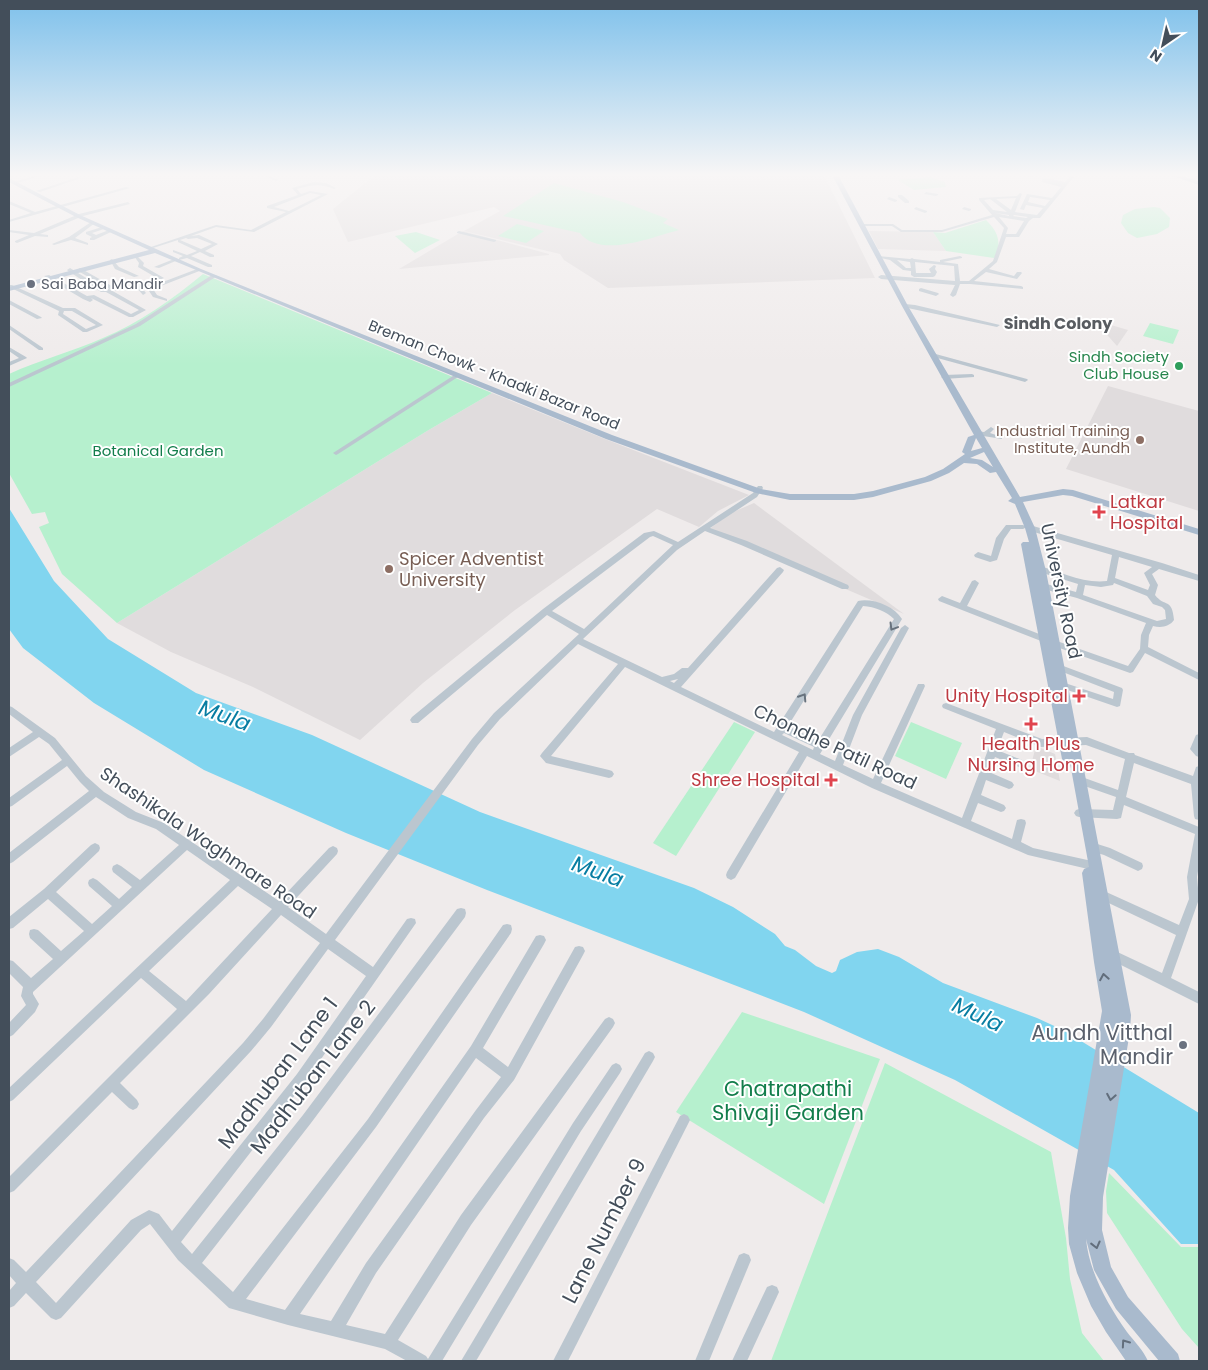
<svg xmlns="http://www.w3.org/2000/svg" width="1208" height="1370" font-family="Poppins,sans-serif">
	<rect width="100%" height="100%" fill="#efebeb"/>
	<!-- education -->
	<g fill="#e0dcdd">
		<path d="M378,173H823L875,278L608,288L564,260L560,254L464,231L500,211L494,207L348,242L333,209Z"/>
		<path d="M463,231L549,254V255L399,269Z"/>
		<path d="M869,231L933,232L946,251L878,249Z"/>
		<path d="M1094,320L1128,330L1117,346Z"/>
		<path d="M1108,386L1199,411V511L1066,469Z"/>
		<path d="M492,393L605,439L749,495L718,511L699,527L657,509L515,610L423,683L360,740L253,687L171,652L117,623L427,431Z"/>
		<path d="M754,503L904,614L708,530L731,513Z"/>
		<path d="M1036,746L1055,754L1060,781L1030,769Z"/>
	</g>
	<!-- green -->
	<g fill="#b6f0ce">
		<path d="M930,177L945,182L946,187L914,190L898,180Z"/>
		<path d="M554,183L623,202L668,219L663,223L679,230C652,237 600,259 580,233L503,216Z"/>
		<path d="M1154,207L1160,208L1170,218L1169,227L1157,234L1137,238L1128,233L1121,223L1123,215L1135,209Z"/>
		<path d="M986,220C997,231 1000,238 998,254L994,258L946,251L933,232L945,233Z"/>
		<path d="M517,224L544,231L526,243L498,236Z"/>
		<path d="M416,232L440,240L415,253L395,236Z"/>
		<path d="M203,274L492,393L427,431L117,623L62,574L39,527L49,523L45,512L32,514L9,473V374C39,360 72,352 103,338C139,323 173,299 203,274Z"/>
		<path d="M1150,323L1179,330L1173,344L1143,336Z"/>
		<path d="M734,722L755,732L676,856L653,843Z"/>
		<path d="M911,722L962,743L946,779L895,756Z"/>
		<path d="M742,1012L880,1059L824,1204L676,1112Z"/>
		<path d="M885,1063L1051,1152L1066,1238L1070,1279L1082,1333L1104,1361H771Z"/>
		<path d="M1109,1173L1181,1247H1199V1348L1182,1329L1107,1213L1106,1191Z"/>
	</g>
	<!-- water -->
	<path fill="#81d5ef" d="M9,508L54,581L108,639L196,693L312,735L480,812L694,888L733,907L775,934L785,946L795,950L816,966L832,973L836,971L840,960L857,952L878,949L899,957L943,983L1037,1018L1063,1030L1199,1113V1244H1181L1114,1170L955,1080L804,1012L487,890L346,833L204,770L94,703L23,648L9,629Z"/>
	<g fill="none" stroke-linecap="round" stroke-linejoin="round">
		<!-- minor -->
		<g fill="#bbc6cf" fill-rule="evenodd">
			<path d="M18,173H24L9,177V175Z"/>
			<path d="M45,173H50L17,183L14,182Z"/>
			<path d="M258,173H263L279,180L276,181Z"/>
			<path d="M1015,173H1021L1034,176L1032,177Z"/>
			<path d="M1073,173H1077L1040,218H1033L1029,221L1019,237H1006L997,262L989,269L1014,276L1017,272H1021L1022,273L1017,279L986,272L974,281L1021,286L1023,287V289L970,284H960L956,295L953,297L950,295L955,285L881,279L878,277L881,275L955,281L954,266L915,262L916,273H931L929,269L934,265L936,266L935,269L937,272L935,276L933,277H914L911,275V271L903,270L890,260L876,257L878,256L910,259L912,258L914,259L940,262V260L960,256L962,257V258L943,262L958,264L960,281H969L993,261L1004,228L994,217L942,232H901L892,226H860V224H893L902,230H942L992,215L979,200V198L1017,196L1020,193L1022,194L1015,212L1037,215L1043,208L1026,205L1024,210L1020,209L1027,194L1052,198L1061,187L1042,182V180L1045,178L1065,182ZM1030,197L1050,200L1045,206L1028,202ZM1016,198L1011,210L996,199ZM990,199L1007,212L993,210L984,200ZM995,213L1009,215V216ZM1014,215L1028,217L1026,218L1013,216ZM999,217L1024,221L1016,234H1006L1008,228ZM897,260L910,262L911,268H906Z"/>
			<path d="M78,177L81,178L40,192L36,191Z"/>
			<path d="M314,182L326,183L336,188L334,189C321,183 311,185 297,189L301,194L310,191L328,194L254,232L216,227L191,236L199,235L218,244L205,251L214,255V257H210L200,252L191,256L212,265V267H208L187,258L179,260V258L183,256L173,252V250L187,255L197,251L178,242V240L153,248L151,247L216,225L251,230L286,212L267,208V206L298,195L292,188ZM310,193L321,195L289,211L274,207ZM186,238L188,239L197,238L212,244L201,249L180,240Z"/>
			<path d="M126,187L130,188L9,222V220L31,213L9,204V201L35,212Z"/>
			<path d="M926,192L938,194V195L936,196L924,194Z"/>
			<path d="M898,195H902L909,201V203H905L898,197Z"/>
			<path d="M889,197L897,200V201L895,202L887,199Z"/>
			<path d="M128,202L130,204L83,216L40,234L48,235V237L35,236L17,243L15,242V241L29,235L9,232V230L34,233L79,214Z"/>
			<path d="M916,207L927,211V212L925,213L914,209Z"/>
			<path d="M964,207L971,209V210L969,211L962,209Z"/>
			<path d="M91,222L95,223L75,238L88,243V245L71,240L54,245L52,244L69,237Z"/>
			<path d="M102,227H104V229L92,233L96,235L109,230L113,231L94,240H90V238L92,237L86,234V232Z"/>
			<path d="M459,231L496,240V241L494,242L457,233V232Z"/>
			<path d="M136,255L144,263L143,266L164,278L141,287L146,293L143,295L136,287V285L157,278L138,267L139,263L134,256Z"/>
			<path d="M112,259L119,267L139,276L134,277L115,269L110,260Z"/>
			<path d="M174,259L178,260L159,268L154,267Z"/>
			<path d="M70,268L104,289H109L146,310L133,317H129L91,298L93,300L90,302L83,299L44,276L49,275L87,296L94,295L131,314L139,310L106,292H101L68,271L67,270Z"/>
			<path d="M80,268L117,289L118,290L113,291L78,271L77,270Z"/>
			<path d="M197,269L202,270L153,289L157,295L167,299V301L153,297L147,288Z"/>
			<path d="M212,275L217,276L140,326L9,387V383L136,324Z"/>
			<path d="M9,285H12L63,308H75L103,325L87,332H83L58,315L59,311L9,287ZM64,311H72L96,325L86,329L63,314Z"/>
			<path d="M921,288L938,293L939,294L936,296L919,291V289Z"/>
			<path d="M9,300L41,317L42,318L37,319L9,304Z"/>
			<path d="M905,304L915,305L1000,325L997,327L903,307V305Z"/>
			<path d="M9,325L43,348V350H39L9,329Z"/>
			<path d="M9,347L26,357L27,358L9,366V362L19,358L9,351Z"/>
			<path d="M932,353L1027,379L1028,380L1025,382L930,356V354Z"/>
			<path d="M456,374L461,375L338,454L336,455L333,453Z"/>
			<path d="M972,374L974,375V377L944,379L941,377L944,375Z"/>
			<path d="M991,427L994,429L990,433L1002,437V439L977,435L974,433L977,431L984,432Z"/>
			<path d="M758,486H762L763,488L757,497L710,528L747,541L848,585L849,587L848,589H842L741,545L705,531L677,550L583,639L662,677L674,674L682,668H688L777,568L780,567L784,570L783,572L681,687L774,732L858,601C873,598 894,606 902,619L820,754L835,761L853,715L901,628L905,625L909,628L862,715L843,765L873,779L917,686L918,684H924L925,686L881,783L962,818L996,729L943,708L942,706L943,704L946,703L1042,739L1087,737L1129,753H1134L1135,755L1193,776L1196,767L1199,766V820L1195,819L1194,816L1191,784L1134,763L1126,797L1199,827V865L1197,877L1199,899L1171,978L1199,992V1004L1107,958L1105,954L1107,950L1111,949L1162,973L1176,935L1096,897L1095,894L1096,891L1100,889L1104,891L1179,925L1189,899L1187,877L1195,834L1124,805L1121,818L1117,819L1079,817L1076,816L1074,813L1076,810L1079,809L1113,810L1116,797L1076,783L1074,780L1076,777L1079,776L1118,790L1125,759L1086,745L1041,747L1004,732L997,750L1022,760L1024,763L1022,766L1019,767L995,757L989,772L1012,782L1014,785L1012,788L1009,789L986,780L981,795L1004,805L1006,808L1004,811L1001,812L978,803L971,821L1012,839L1017,820L1021,819L1025,820L1026,823L1021,842L1033,848L1092,861L1093,864L1092,867L1088,869L1028,855L872,788L807,756L735,878L731,880L727,878L726,875L727,872L799,752L625,667L551,756L609,770L612,771L614,774L612,777L609,778L546,763L540,756L542,753L618,664L578,644L500,719L478,745L335,940L373,967L407,919L411,918L415,919L416,923L305,1082L181,1242L192,1254L303,1115L457,909L461,908L465,909L466,913L465,917L311,1123L202,1263L233,1292L368,1119L503,925L507,924L511,925L512,929L511,933L376,1127L246,1299L285,1310L471,1046L536,936L540,935L544,936L546,940L544,944L483,1048L508,1067L575,947L579,946L583,947L585,951L583,955L514,1080L484,1118L376,1273L346,1325L385,1334L461,1215L605,1019L609,1017L613,1019L615,1023L613,1027L471,1225L398,1340L426,1356L428,1359L573,1123L612,1065L616,1063L620,1065L622,1069L620,1073L581,1131L442,1361H407L385,1349L288,1325L229,1308L178,1260L150,1224L141,1230L61,1318L56,1320L51,1318L26,1293L14,1306L9,1308V1291L16,1283L9,1275V1258L14,1260L26,1272L243,1043L263,1019L320,943L281,915L209,994L120,1083L137,1100L139,1104L137,1108L133,1110L129,1108L112,1092L14,1191L9,1193V1177L177,1009L141,978L13,1100L9,1102V1088L230,880L187,850L33,992V994L39,1004L35,1012L13,1035L9,1037V1023L26,1005L21,996L23,987L9,973V960L13,961L31,978L53,959L30,938L29,934L30,930L34,929L38,930L61,951L84,931L48,899L13,928L9,929V917L44,889L91,845L95,843L99,845L100,848L99,851L56,892L92,924L112,906L89,886L88,883L89,880L93,878L97,880L119,899L132,887L113,872L112,869L113,866L117,864L121,866L140,880L179,845L156,829L128,818L96,797L13,862L9,864V853L89,791L80,782L67,766L12,806L9,807V798L62,760L49,744L39,737L9,757V748L33,732L9,714V706L12,707L55,738L86,776L104,792L136,812L164,823L279,901L329,848L333,846L337,848L338,851L337,854L288,907L326,934L472,739L494,713L579,634L547,615L418,723H412L410,720L412,717L543,609L644,533L654,531L678,542L753,493ZM653,536L673,545L584,629L552,611L650,537ZM863,606C875,607 886,611 894,619L818,741L788,726ZM678,679L674,683L670,681ZM784,733L814,747L813,750L782,735ZM238,886L272,909L186,1001L149,971ZM328,949L366,976L297,1074L172,1231L159,1214L149,1210L131,1220L56,1303L36,1282L251,1051L271,1027ZM476,1058L501,1077L476,1110L366,1263L331,1321L300,1314Z"/>
			<path d="M1006,525H1023L1027,527L1023,529H1011L1004,539L997,560L990,562L975,557L974,555L978,552L991,556L996,538Z"/>
			<path d="M1027,526H1033L1162,563L1199,575V581L1159,569L1152,574L1158,585L1155,595C1165,608 1172,597 1174,620C1169,627 1161,628 1153,626L1149,635L1148,647L1199,673V680L1145,653L1133,672L1130,673L1051,645L1050,643L1051,641L1054,640L1128,666L1140,649L1141,635L1146,623L1077,598L1036,587L1035,585L1036,583L1039,582L1076,592L1078,584L1033,570L1032,568L1033,566L1036,565C1059,571 1083,584 1107,581L1112,555L1027,530ZM1119,557L1152,567L1144,573L1150,585L1148,590L1115,578ZM1114,583L1147,596L1153,604L1162,607L1165,610L1166,619L1157,621L1083,595L1085,585L1101,587L1113,585Z"/>
			<path d="M975,580L979,583L967,606L1047,637L1048,639L1047,641H1041L939,601L938,599L942,596L960,603L972,581Z"/>
			<path d="M1058,664L1122,688L1123,690L1120,706L1117,707L1059,687L1058,685L1059,683L1062,682L1113,699L1114,692L1055,669L1054,667L1055,665Z"/>
			<path d="M1199,734V757L1196,756L1190,749L1196,735Z"/>
			<path d="M1091,842L1110,848L1142,863L1143,866L1142,869L1138,871L1104,855L1087,850L1086,847L1087,844Z"/>
			<path d="M649,1051L653,1053L655,1057L653,1061L476,1361H461L645,1053Z"/>
			<path d="M684,1114L688,1116L690,1120L688,1124L568,1361H553L680,1116Z"/>
			<path d="M744,1253L749,1255L751,1260L709,1361H695L739,1255Z"/>
			<path d="M772,1285L777,1287L779,1292L747,1361H732L767,1287Z"/>
		</g>
		<!-- major -->
		<g fill="#a9bacd" fill-rule="evenodd">
			<path d="M831,173H837L908,306L1020,497L1063,489L1073,490L1199,529V535L1072,496L1063,495L1023,502L1035,528L1046,571L1131,1015L1130,1031L1103,1197L1102,1230L1111,1267L1128,1297L1178,1354L1180,1361H1159L1116,1309L1094,1270L1086,1239C1089,1272 1108,1305 1127,1332C1134,1341 1143,1350 1148,1361H1126L1106,1332L1091,1306L1077,1273L1069,1244L1068,1228L1070,1196L1102,1011L1094,962L1082,873L1084,869L1089,867L1070,763H1064L1062,759L1021,544L1023,542H1029L1025,528L1015,504L1008,501L1012,498L996,472L990,473L977,464L964,463L949,473L931,481L873,497L854,500H790L756,493L606,439L155,253L9,291V287L149,250L76,217L9,182V178L80,215L201,269L612,435L761,489L790,494H854L873,491L925,477L943,469L965,454L962,452L968,437L974,435L902,306ZM976,438L982,448L971,451ZM984,452L993,467L982,460L970,458Z"/>
			<path d="M1164,173H1171L1199,181V185Z"/>
		</g>
	</g>
	<!-- one-way arrows -->
	<defs><path id="oneway-chevron" d="M-2-3.5L2.5 0L-2 3.5" fill="none" stroke-width="1.6" stroke-linecap="round" stroke-linejoin="round" transform="scale(1.25)"/></defs>
	<g stroke="#67727d">
		<use href="#oneway-chevron" transform="translate(893 627) rotate(121)"/>
		<use href="#oneway-chevron" transform="translate(803 697) rotate(-57)"/>
	</g>
	<g stroke="#626e7c">
		<use href="#oneway-chevron" transform="translate(1104 977) rotate(-100)"/>
		<use href="#oneway-chevron" transform="translate(1111 1097) rotate(100)"/>
		<use href="#oneway-chevron" transform="translate(1096 1245) rotate(76)"/>
		<use href="#oneway-chevron" transform="translate(1125 1343) rotate(-125)"/>
	</g>
	<!-- sky -->
	<linearGradient id="sky" x2="0" y2="1"><stop stop-color="#7fc1eb"/><stop offset="0.48" stop-color="#f8f6f6"/><stop offset="1" stop-color="#f8f6f6" stop-opacity="0"/></linearGradient>
	<rect width="1208" height="364" fill="url(#sky)"/>
	<!-- markers -->
	<g fill="#6b7280" stroke="#fff" stroke-width="2">
		<circle cx="31" cy="284" r="5"/>
		<circle cx="1183" cy="1045" r="5"/>
	</g>
	<circle fill="#2e9e5b" stroke="#fff" stroke-width="2" cx="1179" cy="366" r="5"/>
	<g fill="#8d6e63" stroke="#fff" stroke-width="2">
		<circle cx="1140" cy="440" r="5"/>
		<circle cx="389" cy="569" r="5"/>
	</g>
	<g fill="#e0444e" stroke="#fff" stroke-width="2">
		<path d="M1096.5 504.5h5v5h5v5h-5v5h-5v-5h-5v-5h5z"/>
		<path d="M1076.5 688.5h5v5h5v5h-5v5h-5v-5h-5v-5h5z"/>
		<path d="M1028.5 716.5h5v5h5v5h-5v5h-5v-5h-5v-5h5z"/>
		<path d="M828.5 772.5h5v5h5v5h-5v5h-5v-5h-5v-5h5z"/>
	</g>
	<g text-anchor="middle" stroke-width="4" stroke-linejoin="round" paint-order="stroke">
		<!-- far-worship labels -->
		<g font-size="15" fill="#5b616d" stroke="#fff" text-anchor="start">
			<text x="41" y="289">Sai Baba Mandir</text>
		</g>
		<!-- far-leisure labels -->
		<g font-size="15" fill="#27864d" stroke="#fff" text-anchor="end">
			<text x="1169" y="362">Sindh Society<tspan x="1169" dy="17">Club House</tspan></text>
		</g>
		<!-- far-street labels -->
		<g font-size="15" fill="#434e5a" stroke="#fff">
			<text transform="translate(494 375) rotate(22)" y="5">Breman Chowk - Khadki Bazar Road</text>
		</g>
		<!-- far-education labels -->
		<g font-size="15" fill="#785e54" stroke="#fff" text-anchor="end">
			<text x="1130" y="436">Industrial Training<tspan x="1130" dy="17">Institute, Aundh</tspan></text>
		</g>
		<!-- far-park labels -->
		<g font-size="15" fill="#127d4b" stroke="#fff">
			<text x="158" y="456">Botanical Garden</text>
		</g>
		<!-- far-neighbourhood labels -->
		<g font-size="16" font-weight="bold" fill="#585c61" stroke="#fff">
			<text x="1058" y="329">Sindh Colony</text>
		</g>
		<!-- health labels -->
		<g font-size="18" fill="#be3a42" stroke="#fff" text-anchor="end">
			<text x="1110" y="508" text-anchor="start">Latkar<tspan x="1110" dy="21">Hospital</tspan></text>
			<text x="1068" y="702">Unity Hospital</text>
			<text x="1031" y="750" text-anchor="middle">Health Plus<tspan x="1031" dy="21">Nursing Home</tspan></text>
			<text x="820" y="786">Shree Hospital</text>
		</g>
		<!-- education labels -->
		<g font-size="18" fill="#785e54" stroke="#fff" text-anchor="start">
			<text x="399" y="565">Spicer Adventist<tspan x="399" dy="21">University</tspan></text>
		</g>
		<!-- street labels -->
		<g font-size="18" fill="#434e5a" stroke="#fff">
			<text transform="translate(1061 591) rotate(78)" y="6">University Road</text>
			<text transform="translate(835 747) rotate(25)" y="6">Chondhe Patil Road</text>
			<text transform="translate(208 843) rotate(34)" y="6">Shashikala Waghmare Road</text>
		</g>
		<!-- near-worship labels -->
		<g font-size="21" fill="#5b616d" stroke="#fff" text-anchor="end">
			<text x="1173" y="1040">Aundh Vitthal<tspan x="1173" dy="24">Mandir</tspan></text>
		</g>
		<!-- near-street labels -->
		<g font-size="21" fill="#434e5a" stroke="#fff">
			<text transform="translate(278 1073) rotate(-53)" y="7">Madhuban Lane 1</text>
			<text transform="translate(313 1077) rotate(-52)" y="7">Madhuban Lane 2</text>
			<text transform="translate(604 1231) rotate(-63)" y="7">Lane Number 9</text>
		</g>
		<!-- near-park labels -->
		<g font-size="21" fill="#127d4b" stroke="#fff">
			<text x="788" y="1096">Chatrapathi<tspan x="788" dy="24">Shivaji Garden</tspan></text>
		</g>
		<!-- near-water labels -->
		<g font-size="22" font-style="italic" fill="#077da2" stroke="#fff">
			<text transform="translate(225 715) rotate(20)" y="8">Mula</text>
			<text transform="translate(598 871) rotate(20)" y="8">Mula</text>
			<text transform="translate(978 1014) rotate(25)" y="8">Mula</text>
		</g>
	</g>
	<!-- border -->
	<rect width="1208" height="1370" fill="none" stroke="#434e5a" stroke-width="20"/>
	<!-- north arrow -->
	<g transform="translate(1163 45) rotate(214)" stroke="#ffffff" stroke-width="4" paint-order="stroke">
	<path d="M0-4L9 19L0 12L-9 19Z" fill="#434e5a"/>
	<text y="-8" font-size="14" font-weight="bold" text-anchor="middle" fill="#434e5a">N</text>
	</g>
</svg>
